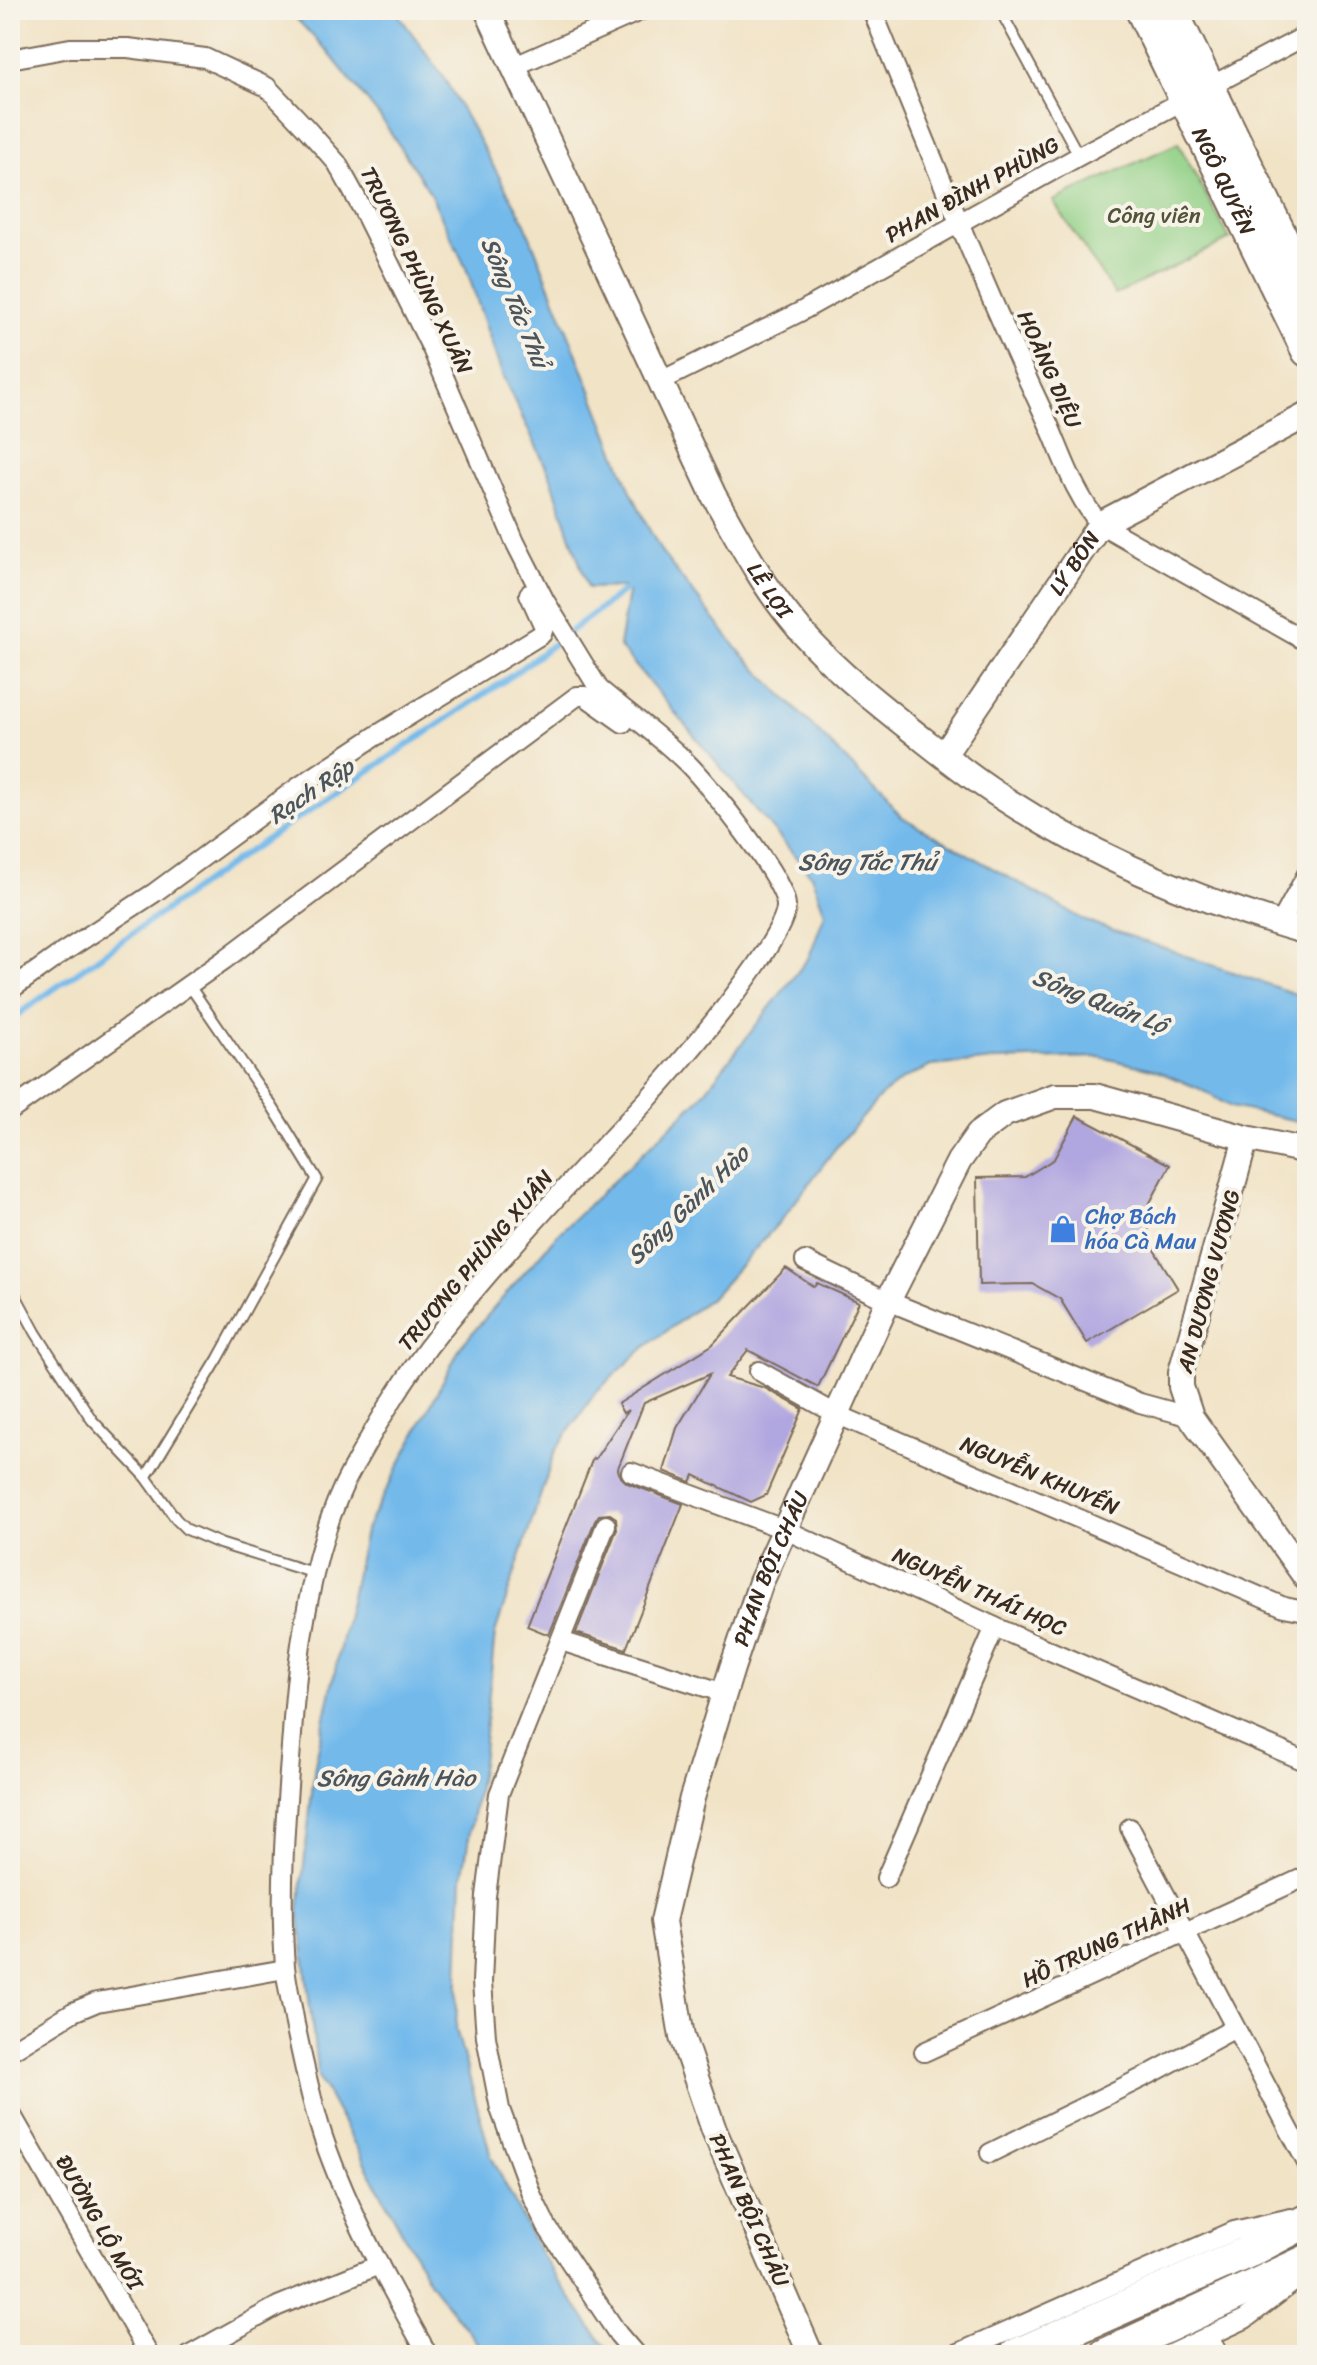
<svg xmlns="http://www.w3.org/2000/svg" width="1317" height="2365" font-family="Sriracha,sans-serif">
	<rect width="100%" height="100%" fill="#f7f3e8"/>
	<filter id="ink" filterUnits="userSpaceOnUse"><feTurbulence type="fractalNoise" baseFrequency=".0125" numOctaves="2"/><feDisplacementMap in="SourceGraphic" scale="16" xChannelSelector="R" yChannelSelector="G"/><feConvolveMatrix kernelMatrix="1 2 1 2 8 2 1 2 1" color-interpolation-filters="sRGB"/></filter>
	<filter id="wash" filterUnits="userSpaceOnUse"><feTurbulence type="fractalNoise" baseFrequency=".006" numOctaves="4" result="noise"/><feDisplacementMap in="SourceGraphic" scale="32" xChannelSelector="R" yChannelSelector="G"/><feGaussianBlur stdDeviation="1.8" result="paint"/><feColorMatrix in="noise" values="0 0 0 0 0 0 0 0 0 0 0 0 0 0 0 0 0 1.4 0 .05"/><feComposite in="paint" operator="in"/></filter>
	<g filter="url(#wash)">
		<rect width="100%" height="100%" fill="#f1e3c6"/>
		<!-- green -->
		<path fill="#91d086" stroke="#667d52" stroke-width="2" d="M1178,143L1230,239L1115,295L1053,201Z"/>
		<!-- water -->
		<path fill="#73baeb" stroke="#577284" stroke-width="2" d="M288,10H395L443,76L524,221L630,489L649,529L662,553L741,653L902,817L1086,921L1307,998V1123L1231,1107L1198,1088L1152,1069L1100,1057L995,1060L931,1066L905,1078L882,1095L835,1149L783,1218L713,1296L644,1348L596,1392L555,1451L495,1633L482,1763L462,1878L456,2029L491,2156L541,2255L598,2337L614,2355H487L430,2283L318,2077L299,1911L315,1764L365,1531L461,1346L557,1235L698,1100L809,957L825,913L811,875L619,646L629,587L588,588L550,475L503,377L466,268L429,191L381,118L328,52Z"/>
		<g fill="none" stroke-linecap="round" stroke-linejoin="round">
			<!-- stream -->
			<path stroke="#73baeb" stroke-width="6" d="M10,1020L243,855L504,681L629,587"/>
		</g>
		<g id="blocks">
			<!-- building -->
			<g fill="#b0a6e0">
				<path d="M1077,1116L1170,1165L1145,1212L1151,1245L1178,1289L1087,1343L1060,1299L1033,1284L979,1285L977,1178L1025,1177L1054,1159Z"/>
				<path d="M786,1268L814,1287L817,1283L859,1302L818,1387L748,1350L727,1377L765,1388L803,1409L766,1495L751,1502L694,1475L691,1482L664,1471L677,1428L710,1374L644,1403L618,1468L619,1475L627,1483L683,1504L626,1649L576,1633L617,1529L616,1518L610,1514L599,1515L595,1521L549,1635L527,1626L593,1458L595,1459L628,1410L623,1413L618,1404L712,1345Z"/>
			</g>
		</g>
	</g>
	<g filter="url(#ink)">
		<use href="#blocks" fill-opacity="0" stroke="#7b6b59" stroke-width="2"/>
		<g fill="none" stroke-linecap="round" stroke-linejoin="round">
			<defs>
				<g id="service">
					<path d="M1000,10L1079,156"/>
					<path d="M10,1285L36,1333L92,1420L146,1477L176,1519L186,1529L221,1544L314,1573"/>
					<path d="M146,1477L218,1359L317,1179L272,1106L189,985"/>
				</g>
				<g id="minor">
					<path d="M872,10C927,144 980,279 1042,410C1061,449 1071,490 1100,524L1307,642"/>
					<path d="M10,59L70,48H128L205,58L267,87L305,127L337,163L364,212L432,349L515,542L545,601L599,689C629,714 661,737 688,764C709,785 786,880 786,906C787,940 674,1071 646,1101C576,1176 504,1252 440,1332C406,1374 377,1424 351,1471C312,1543 297,1652 292,1734C286,1811 279,1889 285,1966C287,1986 292,2005 295,2024C303,2062 311,2100 323,2137C349,2213 389,2285 428,2355"/>
					<path d="M515,66L642,10"/>
					<path d="M659,382L800,312L1079,156L1307,35"/>
					<path d="M1280,924L1307,874"/>
					<path d="M10,990L59,955L154,893L297,788L374,737L542,634L544,627L529,594"/>
					<path d="M10,1111L224,960L577,696H585L623,723"/>
					<path d="M805,1261L888,1301L1140,1403L1191,1417"/>
					<path d="M759,1371L836,1414L1284,1607L1300,1610L1307,1608"/>
					<path d="M631,1472L786,1530L995,1627L1307,1762"/>
					<path d="M606,1525L499,1794L486,1896L482,1982L486,2037L500,2109L532,2196L547,2227L618,2334L636,2355"/>
					<path d="M561,1641L724,1693"/>
					<path d="M1130,1828L1307,2163"/>
					<path d="M886,1878L995,1627"/>
					<path d="M10,2051L73,2012L97,2002L285,1969"/>
					<path d="M924,2052L1307,1876"/>
					<path d="M10,2112L149,2355"/>
					<path d="M990,2153L1152,2073L1235,2028"/>
					<path d="M1208,2336L1219,2355"/>
					<path d="M190,2355L278,2306L379,2265"/>
					<path d="M954,2355L1234,2231L1291,2218"/>
					<path d="M1168,2355L1245,2319L1299,2278"/>
				</g>
				<g id="tertiary">
					<path id="s1" d="M487,10L714,496C738,538 760,581 791,619C823,660 866,694 906,726C938,751 969,777 1003,798C1096,858 1201,902 1307,932"/>
					<path id="s2" d="M944,755L1100,524L1307,415"/>
					<path d="M1246,1138L1181,1372V1387L1191,1417L1307,1579"/>
					<path id="s3" d="M811,2355L714,2130L682,2037L663,1921L692,1798L732,1668L761,1582L888,1301L959,1161L978,1134L1005,1114L1055,1096H1095L1246,1138L1307,1151"/>
				</g>
				<g id="primary">
					<path id="s4" d="M1141,10L1307,351"/>
					<path d="M1172,10L1307,288"/>
				</g>
				<g id="trunk">
					<path d="M1016,2355L1250,2251L1307,2221"/>
					<path d="M1105,2355L1307,2261"/>
				</g>
			</defs>
			<!-- service casing -->
			<use href="#service" stroke="#7b6b59" stroke-width="13"/>
			<!-- minor casing -->
			<use href="#minor" stroke="#7b6b59" stroke-width="22"/>
			<!-- tertiary casing -->
			<use href="#tertiary" stroke="#7b6b59" stroke-width="28"/>
			<!-- primary casing -->
			<use href="#primary" stroke="#7b6b59" stroke-width="34"/>
			<!-- trunk casing -->
			<use href="#trunk" stroke="#7b6b59" stroke-width="36"/>
			<!-- service -->
			<use href="#service" stroke="#fff" stroke-width="9"/>
			<!-- minor -->
			<use href="#minor" stroke="#fff" stroke-width="18"/>
			<!-- tertiary -->
			<use href="#tertiary" stroke="#fff" stroke-width="24"/>
			<!-- primary -->
			<use href="#primary" stroke="#fff" stroke-width="30"/>
			<!-- trunk -->
			<use href="#trunk" stroke="#fff" stroke-width="32"/>
		</g>
	</g>
	<!-- icons -->
	<defs>
		<symbol id="shop-bare" viewBox="-9 -9 18 18"><path d="M-5-2.5h2.3a2.7 3.5 0 0 1 5.4 0H5L5.5 6h-11ZM-1.5-2.5h3a1.5 2.3 0 0 0-3 0Z" fill="#3f7fe0" stroke="#f7f3e8" stroke-width="2.5" paint-order="stroke"/></symbol>
	</defs>
	<g fill-rule="evenodd">
		<use href="#shop-bare" x="1043" y="1209" width="40" height="40"/>
	</g>
	<g text-anchor="middle" stroke-width="8" stroke-linejoin="round" paint-order="stroke">
		<!-- street labels -->
		<g font-size="22" fill="#3b2a1e" stroke="#f7f3e8">
			<text dy="8" stroke="none"><textPath href="#s4" startOffset="190">NGÔ QUYỀN</textPath></text>
			<text transform="translate(972 189) rotate(-29)" y="8">PHAN ĐÌNH PHÙNG</text>
			<text transform="translate(417 270) rotate(64)" y="8">TRƯƠNG PHÙNG XUÂN</text>
			<text transform="translate(1050 369) rotate(66)" y="8">HOÀNG DIỆU</text>
			<text dy="8" stroke="none"><textPath href="#s2" startOffset="232">LÝ BÔN</textPath></text>
			<text dy="8" stroke="none"><textPath href="#s1" startOffset="646">LÊ LỢI</textPath></text>
			<text transform="translate(475 1260) rotate(-50)" y="8">TRƯƠNG PHÙNG XUÂN</text>
			<text transform="translate(1208 1281) rotate(-75)" y="8">AN DƯƠNG VƯƠNG</text>
			<text transform="translate(1040 1475) rotate(23)" y="8">NGUYỄN KHUYẾN</text>
			<text dy="8" stroke="none"><textPath href="#s3" startOffset="830">PHAN BỘI CHÂU</textPath></text>
			<text transform="translate(980 1591) rotate(24)" y="8">NGUYỄN THÁI HỌC</text>
			<text transform="translate(1106 1942) rotate(-25)" y="8">HỒ TRUNG THÀNH</text>
			<text transform="translate(750 2210) rotate(66)" y="8">PHAN BỘI CHÂU</text>
			<text transform="translate(100 2222) rotate(60)" y="8">ĐƯỜNG LỘ MỚI</text>
		</g>
		<!-- park labels -->
		<g font-size="22" fill="#505438" stroke="#f7f3e8">
			<text x="1154" y="223">Công viên</text>
		</g>
		<!-- shop labels -->
		<g font-size="22" fill="#366cbe" stroke="#f7f3e8" text-anchor="start">
			<text x="1085" y="1224">Chợ Bách<tspan x="1085" dy="25">hóa Cà Mau</tspan></text>
		</g>
		<!-- water labels -->
		<g font-size="24" font-style="italic" fill="#4c555c" stroke="#f7f3e8">
			<text transform="translate(515 302) rotate(67)" y="8">Sông Tắc Thủ</text>
			<text transform="translate(311 791) rotate(-34)" y="8">Rạch Rập</text>
			<text x="867" y="870">Sông Tắc Thủ</text>
			<text transform="translate(1100 1001) rotate(21)" y="8">Sông Quản Lộ</text>
			<text transform="translate(688 1205) rotate(-44)" y="8">Sông Gành Hào</text>
			<text x="396" y="1786">Sông Gành Hào</text>
		</g>
	</g>
	<!-- margin -->
	<rect width="1317" height="2365" fill="none" stroke="#f7f3e8" stroke-width="40"/>
</svg>
